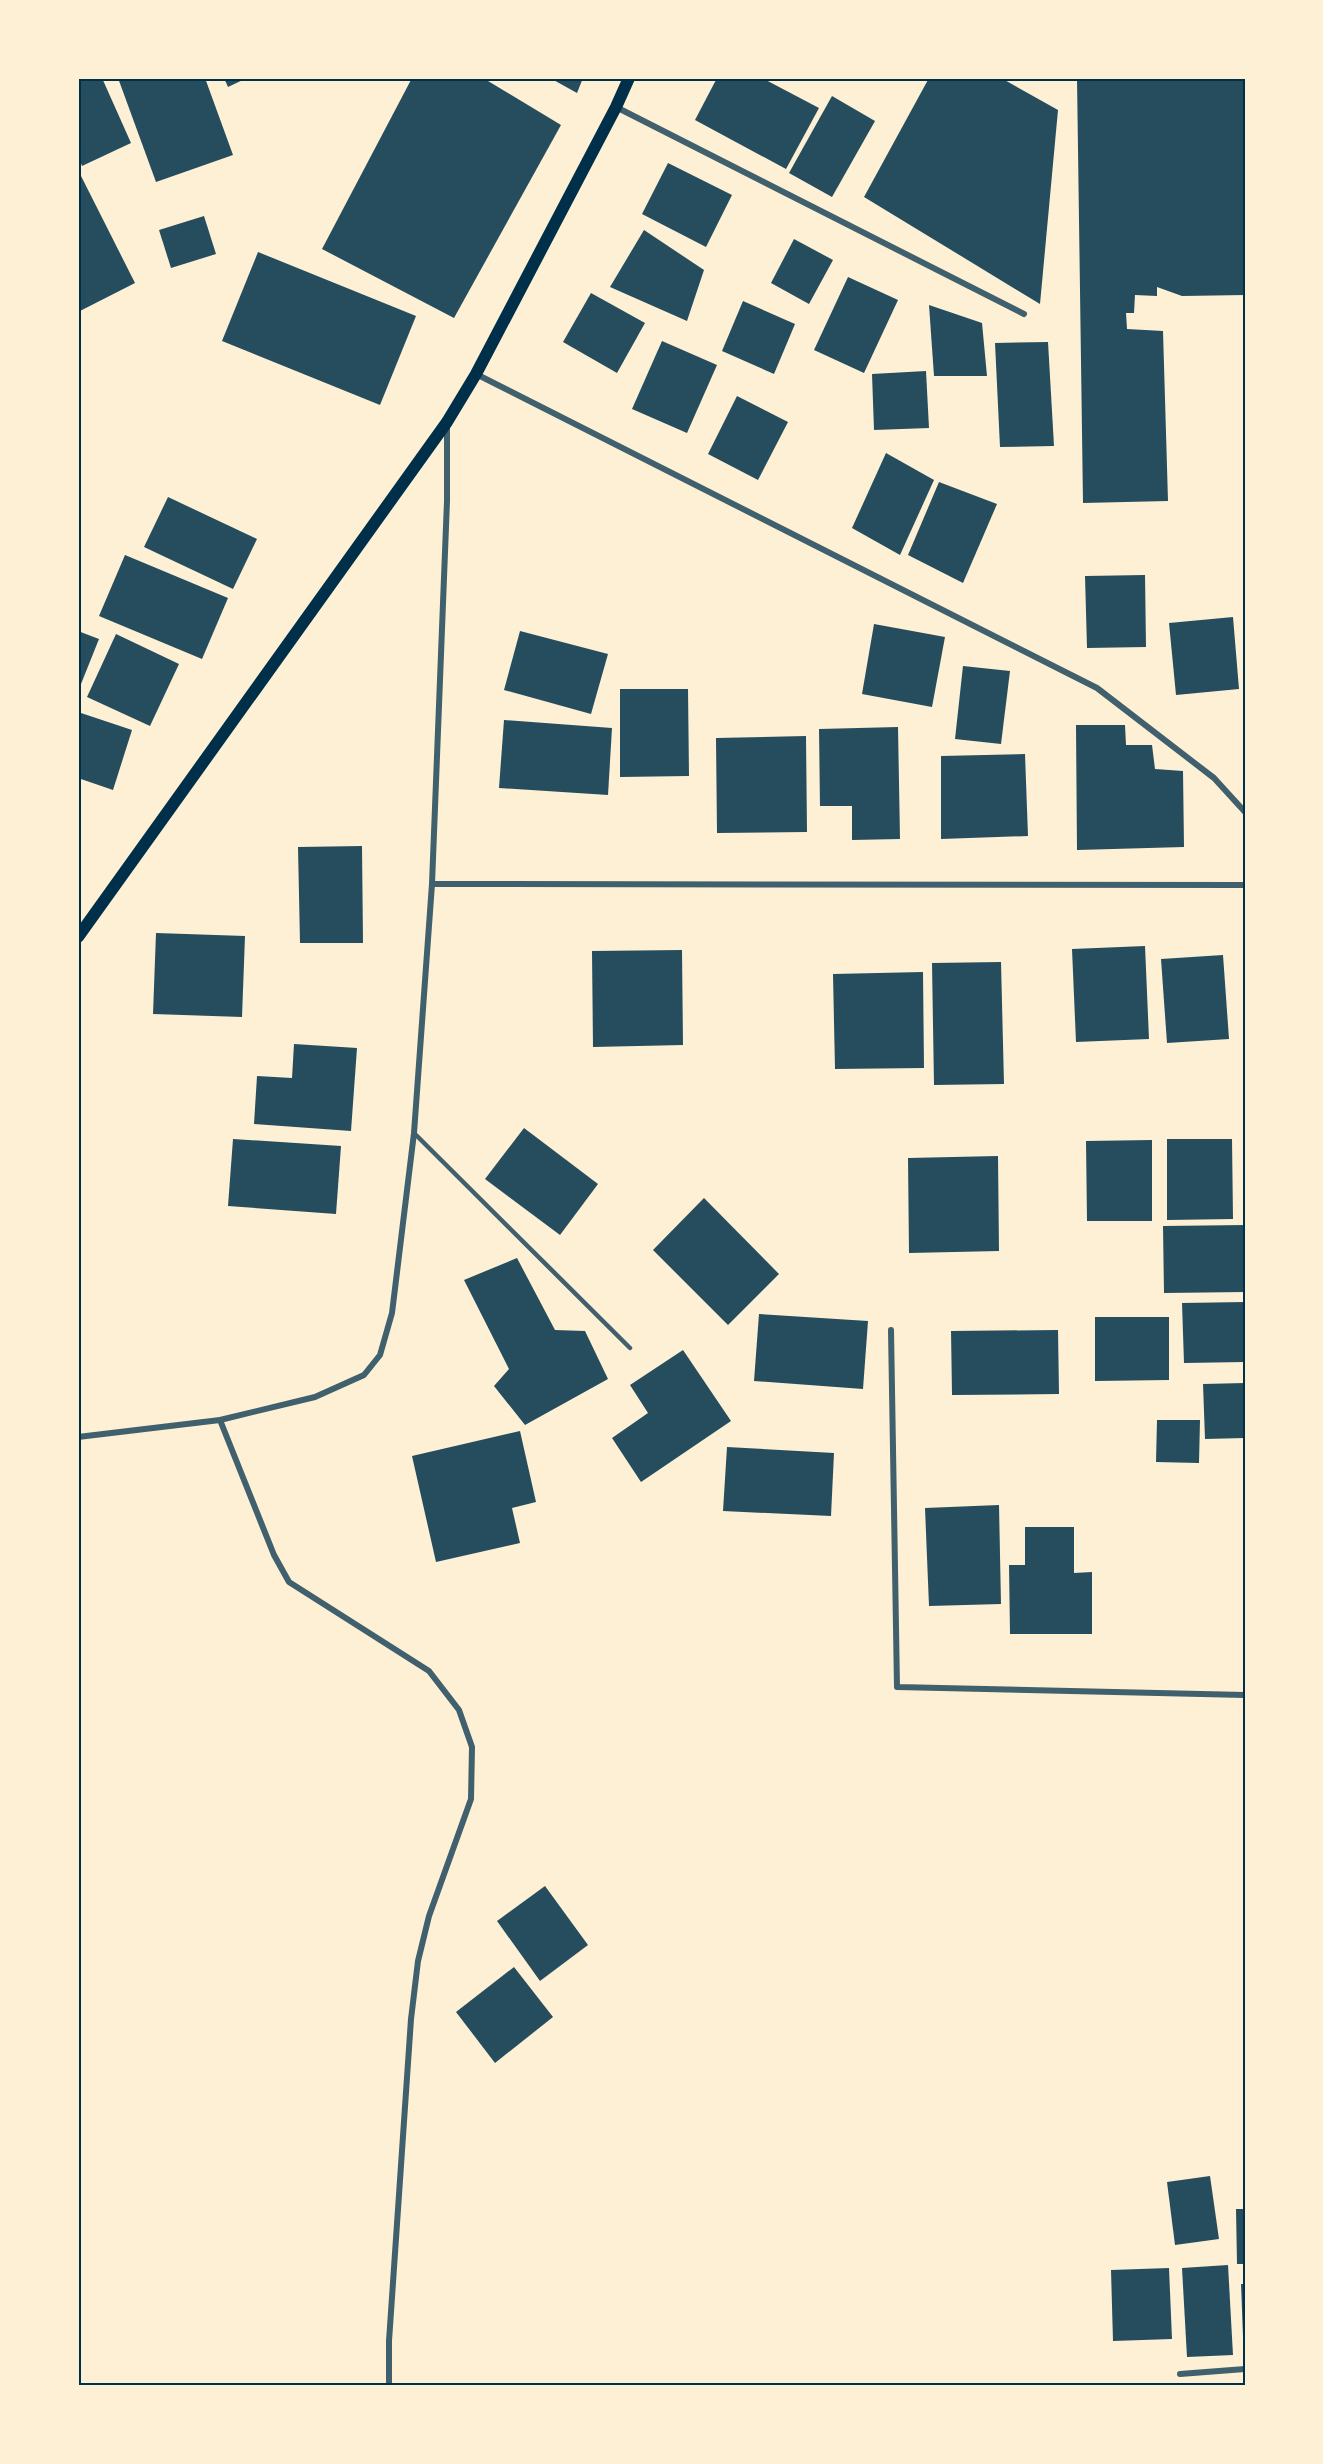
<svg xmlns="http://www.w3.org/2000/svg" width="1323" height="2464" font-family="Barlow,sans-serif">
	<rect width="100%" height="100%" fill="#fdf0d5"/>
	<!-- building -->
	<g fill="#264d5e">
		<path d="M78,78H102L131,143L82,166L78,156Z"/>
		<path d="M118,78H205L233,155L156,182Z"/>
		<path d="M224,78H247L228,87Z"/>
		<path d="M412,78H483L561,125L454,318L322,249Z"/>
		<path d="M550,78H583L577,93Z"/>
		<path d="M717,78H762L819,108L786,169L695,120Z"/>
		<path d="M929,78H1001L1058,110L1040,304L864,197Z"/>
		<path d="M1077,78H1245V295L1182,296L1157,287V296L1135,295L1134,313H1126L1127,329L1163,331L1168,501L1083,503Z"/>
		<path d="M832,96L875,121L832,197L789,173Z"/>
		<path d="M668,163L732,195L706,247L642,214Z"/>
		<path d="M78,170L135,283L78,312Z"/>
		<path d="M204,216L216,254L171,268L159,230Z"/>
		<path d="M644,230L704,270L687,321L610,287Z"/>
		<path d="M794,239L833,260L809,304L771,283Z"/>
		<path d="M258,252L416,316L380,405L222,341Z"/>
		<path d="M848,277L898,300L864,373L814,350Z"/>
		<path d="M591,293L645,323L617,373L563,342Z"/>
		<path d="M743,301L795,324L774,374L722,351Z"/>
		<path d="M929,305L982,323L987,376H934Z"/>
		<path d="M662,341L717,365L687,433L632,409Z"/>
		<path d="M1048,342L1054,446L1000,447L995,343Z"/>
		<path d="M926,371L929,428L874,430L872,374Z"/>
		<path d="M737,396L788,422L758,480L708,454Z"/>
		<path d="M886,453L934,480L900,555L852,528Z"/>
		<path d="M939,482L997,504L963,583L908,555Z"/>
		<path d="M168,497L257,539L233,589L144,547Z"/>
		<path d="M125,555L228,598L202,659L99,616Z"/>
		<path d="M1145,575L1146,647L1087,648L1085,576Z"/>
		<path d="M1233,617L1239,689L1176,695L1169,623Z"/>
		<path d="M874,624L945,637L932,707L862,694Z"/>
		<path d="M78,631L99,639L81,684L78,682Z"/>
		<path d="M520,631L608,654L591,714L504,690Z"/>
		<path d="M116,634L179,664L150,726L87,697Z"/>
		<path d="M963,666L1010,671L1001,744L955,739Z"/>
		<path d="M620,689H688L689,776L620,777Z"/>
		<path d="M78,712L132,730L113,790L78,778Z"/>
		<path d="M504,720L612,728L608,795L499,788Z"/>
		<path d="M1076,725H1125L1126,745H1152L1155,769L1183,771L1184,847L1077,850Z"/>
		<path d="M898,727L900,839L852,840V806H820L819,729Z"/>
		<path d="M806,736L807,832L717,833L716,738Z"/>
		<path d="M1025,754L1028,836L941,839V756Z"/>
		<path d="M362,846L363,943H300L298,847Z"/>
		<path d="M156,933L245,936L242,1017L153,1014Z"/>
		<path d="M1145,946L1149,1039L1076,1042L1072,949Z"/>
		<path d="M682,950L683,1045L593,1047L592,951Z"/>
		<path d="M1223,955L1229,1039L1167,1043L1161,959Z"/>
		<path d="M1001,962L1004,1084L934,1085L932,963Z"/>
		<path d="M923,972L924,1068L835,1069L833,974Z"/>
		<path d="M294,1044L357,1048L351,1131L254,1124L257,1076L292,1078Z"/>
		<path d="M524,1128L598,1184L560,1235L485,1179Z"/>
		<path d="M233,1139L341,1146L336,1214L228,1206Z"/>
		<path d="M1167,1139H1232L1233,1219L1167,1220Z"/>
		<path d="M1152,1140V1221H1087L1086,1141Z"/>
		<path d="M998,1156L999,1251L909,1253L908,1158Z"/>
		<path d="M704,1198L779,1274L728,1325L653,1250Z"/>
		<path d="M1245,1225V1292L1164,1293L1163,1226Z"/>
		<path d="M517,1258L555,1330L585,1331L608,1379L525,1425L494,1386L509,1369L464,1280Z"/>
		<path d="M1245,1302V1362L1184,1363L1182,1303Z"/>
		<path d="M759,1314L868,1321L863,1389L754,1381Z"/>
		<path d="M1095,1317H1169V1380L1095,1381Z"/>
		<path d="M1058,1330L1059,1394L952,1395L951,1331Z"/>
		<path d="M683,1350L731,1421L641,1482L612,1438L648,1413L630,1385Z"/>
		<path d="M1245,1383V1438L1205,1439L1203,1384Z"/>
		<path d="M1157,1420H1200L1199,1463L1156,1462Z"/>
		<path d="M520,1431L536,1502L512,1508L520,1543L436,1562L412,1456Z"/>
		<path d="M727,1447L834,1453L831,1516L723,1511Z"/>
		<path d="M999,1505L1001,1604L929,1606L925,1508Z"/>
		<path d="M1025,1527H1074V1573L1092,1572V1634H1010L1009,1565H1025Z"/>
		<path d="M545,1886L588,1945L540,1981L497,1921Z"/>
		<path d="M514,1967L553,2017L495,2063L456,2012Z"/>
		<path d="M1210,2176L1219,2239L1175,2245L1167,2182Z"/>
		<path d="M1236,2209H1245V2264H1237Z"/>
		<path d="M1228,2265L1233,2355L1187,2357L1182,2268Z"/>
		<path d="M1169,2268L1172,2339L1113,2341L1111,2270Z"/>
		<path d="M1241,2284H1245V2336H1243Z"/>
	</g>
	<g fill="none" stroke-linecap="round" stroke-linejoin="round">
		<!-- service -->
		<path stroke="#3f606c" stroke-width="4.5" d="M414,1133L630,1348"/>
		<!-- minor -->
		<g stroke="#3f606c" stroke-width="6">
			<path d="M616,107L1024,314"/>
			<path d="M476,374L1097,688L1214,778L1245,812"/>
			<path d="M432,884L1245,885"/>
			<path d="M891,1330L897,1687L1245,1695"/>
			<path d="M220,1420L274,1555L289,1582L429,1671L459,1710L472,1747L471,1799L429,1916L418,1961L411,2019L389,2341V2386"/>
			<path d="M78,1437L220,1420L315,1397L364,1375L380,1355L392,1313L414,1133L432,884L447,501V426"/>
			<path d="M1180,2374L1245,2369"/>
		</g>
		<!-- secondary -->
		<path stroke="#003049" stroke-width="12" d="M78,937L447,422L476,374L616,107L629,78"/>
	</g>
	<!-- border -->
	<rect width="1323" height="2464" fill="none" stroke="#fdf0d5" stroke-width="159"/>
	<rect x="80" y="80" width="1164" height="2304" fill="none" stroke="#003049" stroke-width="2"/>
</svg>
